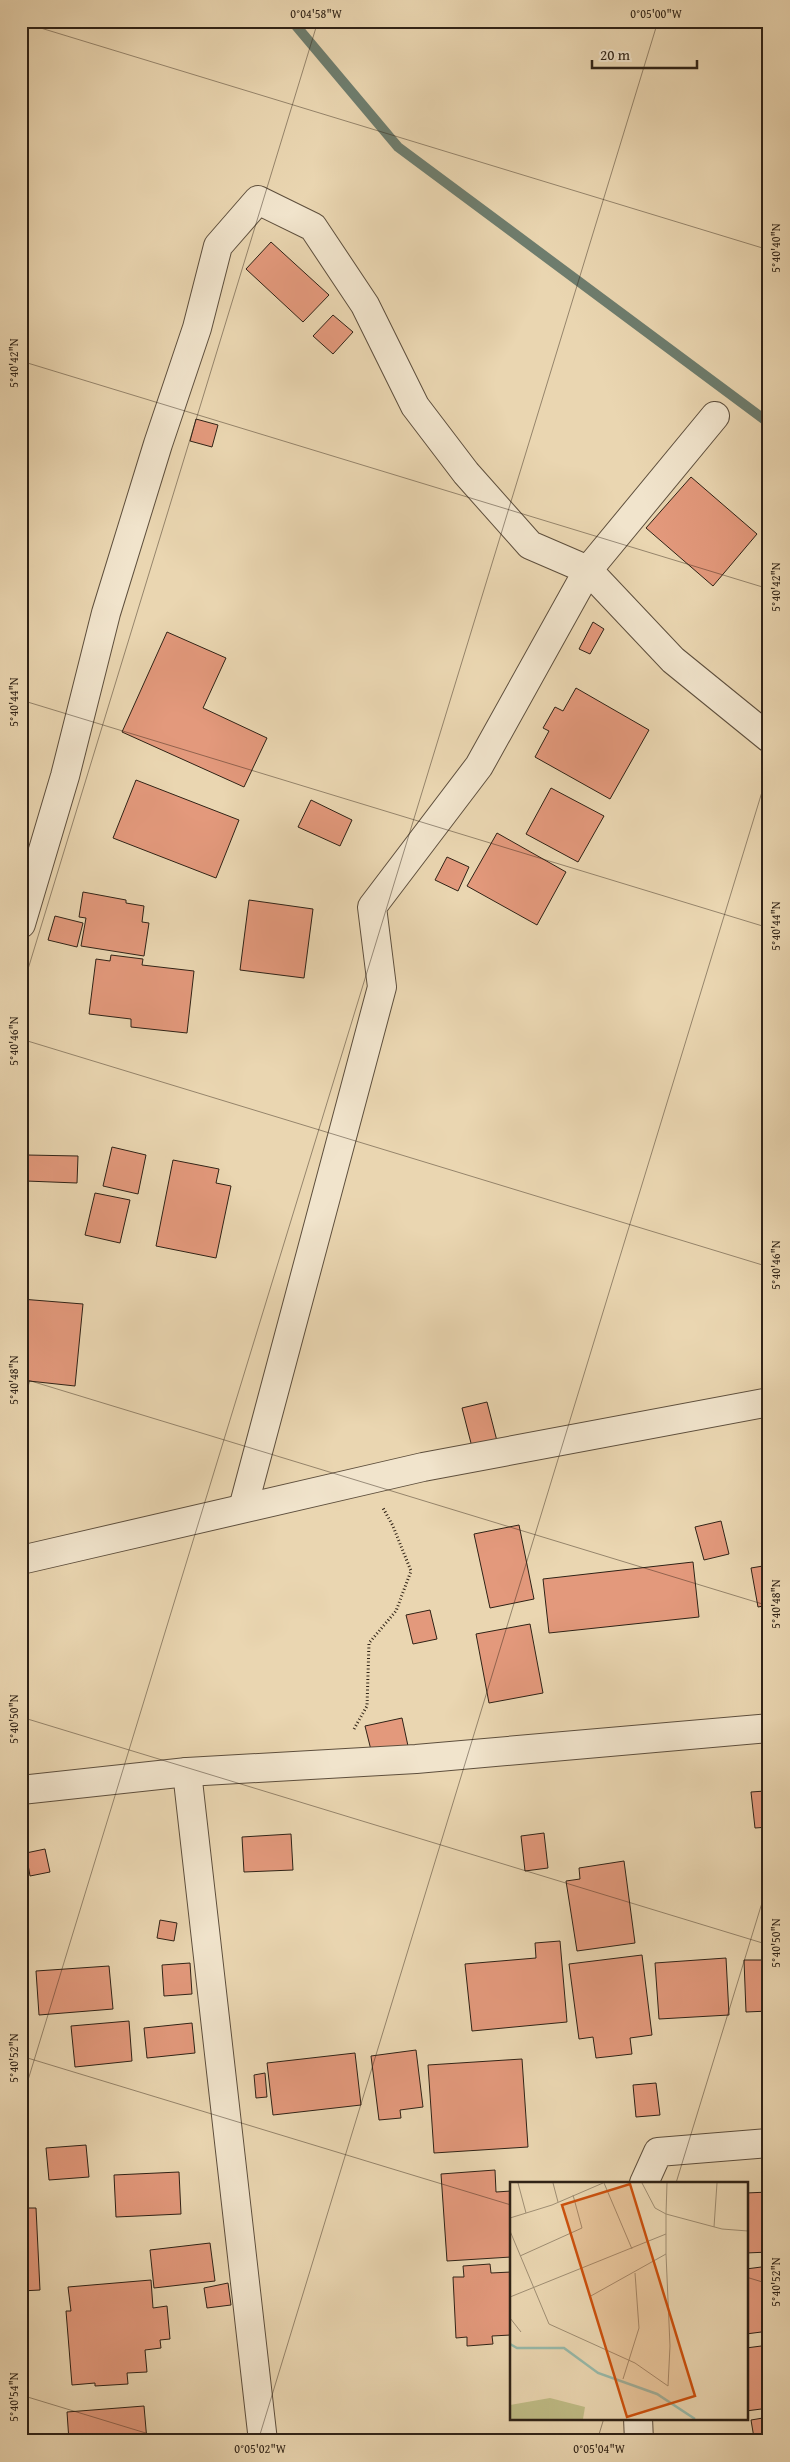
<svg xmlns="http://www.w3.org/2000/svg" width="790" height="2462" font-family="'Gentium Book Plus',serif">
	<rect width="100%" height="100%" fill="#ead6b1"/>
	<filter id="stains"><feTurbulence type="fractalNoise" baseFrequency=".004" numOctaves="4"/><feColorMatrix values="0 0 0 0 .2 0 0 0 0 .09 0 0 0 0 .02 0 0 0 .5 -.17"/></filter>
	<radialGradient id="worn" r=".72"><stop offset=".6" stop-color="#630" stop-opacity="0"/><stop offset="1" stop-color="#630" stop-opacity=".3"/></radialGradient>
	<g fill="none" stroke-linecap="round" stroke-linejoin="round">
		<!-- stream -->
		<path stroke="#6e7d6e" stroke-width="10" d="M292,21L398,147L769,423"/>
	</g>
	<!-- building -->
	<g fill="#e3997c" stroke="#2f2216">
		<path d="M271,242L329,295L303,322L246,269Z"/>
		<path d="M333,315L353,332L333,354L313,336Z"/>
		<path d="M196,419L218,425L212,447L190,441Z"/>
		<path d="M691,477L757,534L713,586L646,528Z"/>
		<path d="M593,622L604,629L590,654L579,649Z"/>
		<path d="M167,632L226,658L203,708L267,738L244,787L122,732Z"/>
		<path d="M576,688L649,730L610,799L535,757L549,731L543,728L555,707L563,711Z"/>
		<path d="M136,780L239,820L216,878L113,838Z"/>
		<path d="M551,788L604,816L578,862L526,834Z"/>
		<path d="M311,800L352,820L340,846L298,827Z"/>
		<path d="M497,833L566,872L537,925L467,886Z"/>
		<path d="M447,857L469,867L458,891L435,880Z"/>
		<path d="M83,892L126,900V903L144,906L142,922L149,923L144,956L81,946L86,918L79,917Z"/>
		<path d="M249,900L313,909L304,978L240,970Z"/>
		<path d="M55,916L83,923L77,947L48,940Z"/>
		<path d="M111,955L143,959L142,965L194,971L187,1033L131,1027V1019L89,1014L96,959L110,961Z"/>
		<path d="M112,1147L146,1155L138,1194L103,1186Z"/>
		<path d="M27,1155L78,1156L77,1183L26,1181Z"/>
		<path d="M173,1160L219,1169L216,1183L231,1186L216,1258L156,1246Z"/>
		<path d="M95,1193L130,1200L120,1243L85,1235Z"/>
		<path d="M21,1299L83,1304L75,1386L29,1381L28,1389L21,1388Z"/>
		<path d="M487,1402L497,1441L472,1447L462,1408Z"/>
		<path d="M721,1521L729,1554L704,1560L695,1527Z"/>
		<path d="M519,1525L534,1599L490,1608L474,1534Z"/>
		<path d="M693,1562L699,1617L549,1633L543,1579Z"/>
		<path d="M769,1565V1605L758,1607L751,1568Z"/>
		<path d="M430,1610L437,1639L413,1644L406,1615Z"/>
		<path d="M530,1624L543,1693L489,1703L476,1634Z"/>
		<path d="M402,1718L408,1746L372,1754L365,1726Z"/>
		<path d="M765,1791L769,1827L755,1828L751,1792Z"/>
		<path d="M544,1833L548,1868L525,1871L521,1836Z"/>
		<path d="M291,1834L293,1870L244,1872L242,1837Z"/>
		<path d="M45,1849L50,1872L30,1876L26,1853Z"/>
		<path d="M624,1861L635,1943L577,1951L566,1881L580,1879L579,1868Z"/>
		<path d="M160,1920L177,1923L174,1941L157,1938Z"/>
		<path d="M560,1941L567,2022L472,2031L465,1964L536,1958L535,1943Z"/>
		<path d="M642,1955L652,2035L630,2038L632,2054L596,2058L593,2037L579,2039L569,1964Z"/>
		<path d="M726,1958L729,2015L659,2019L655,1963Z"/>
		<path d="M744,1960H769V2011L746,2012Z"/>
		<path d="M190,1963L192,1994L164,1996L162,1965Z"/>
		<path d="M109,1966L113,2009L39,2015L36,1971Z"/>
		<path d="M129,2021L132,2061L75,2067L71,2026Z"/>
		<path d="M192,2023L195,2053L147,2058L144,2028Z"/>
		<path d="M416,2050L423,2107L400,2110L401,2118L379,2120L371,2056Z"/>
		<path d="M355,2053L361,2105L273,2115L267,2063Z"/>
		<path d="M522,2059L528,2147L434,2153L428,2065Z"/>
		<path d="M265,2073L267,2097L256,2098L254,2075Z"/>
		<path d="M656,2083L660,2115L636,2117L633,2085Z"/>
		<path d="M86,2145L89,2177L49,2180L46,2148Z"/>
		<path d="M495,2170L496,2192L511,2191V2257L447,2261L441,2174Z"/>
		<path d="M179,2172L181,2214L116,2217L114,2175Z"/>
		<path d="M769,2192V2252L746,2253V2193Z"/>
		<path d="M21,2208H36L40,2290L21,2291Z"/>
		<path d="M210,2243L215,2281L154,2288L150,2250Z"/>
		<path d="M490,2264L491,2273L511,2272V2335L492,2336L493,2344L467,2346V2337L456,2338L453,2277H464L463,2266Z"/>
		<path d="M769,2266V2331L746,2334V2269Z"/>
		<path d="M151,2280L153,2308L167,2306L170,2339L160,2340L161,2348L145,2350L147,2372L127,2373L128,2384L95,2386V2383L72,2385L66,2311H71L68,2287Z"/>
		<path d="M228,2283L231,2305L207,2308L204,2288Z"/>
		<path d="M769,2345V2408L746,2411V2348Z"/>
		<path d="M144,2406L147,2441H69L67,2412Z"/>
		<path d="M769,2417V2441H746L745,2439L754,2438L751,2420Z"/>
	</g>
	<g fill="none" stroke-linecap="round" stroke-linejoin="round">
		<defs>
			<g id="street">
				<path d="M21,924L65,776L106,613L158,444L197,328L218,246L258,200L313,227L365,305L415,406L466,473L530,545L588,570L673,660L769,738"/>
				<path d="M243,1508L382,987L372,907L479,766L588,570L715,416"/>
				<path d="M21,1560L423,1467L769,1402"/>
				<path d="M187,1772L263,2441"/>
				<path d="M21,1790L187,1772L416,1759L769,1728"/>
				<path d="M644,2183L658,2152L769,2143"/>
				<path d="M638,2418L639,2441"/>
			</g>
		</defs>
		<!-- street casing -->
		<use href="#street" stroke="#5e4f3d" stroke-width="30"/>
		<!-- path -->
		<path stroke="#2f2216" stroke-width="3" stroke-dasharray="1 2.5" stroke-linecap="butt" d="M354,1729L367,1706L369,1643L396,1611L411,1571L393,1526L383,1508"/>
		<!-- street -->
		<use href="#street" stroke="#f1e4cc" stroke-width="28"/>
	</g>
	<!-- ticks -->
	<path fill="none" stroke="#2f2216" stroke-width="1" stroke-opacity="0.45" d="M21,22L769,250M21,361L769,589M21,700L769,928M21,992L318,21M21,1039L769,1267M21,1378L769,1606M21,1717L769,1945M21,2056L511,2205M21,2103L658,21M676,2183L769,1880M746,2277L769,2284M21,2395L172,2441M258,2441L769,769M597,2441L604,2418"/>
	<!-- overview -->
	<g transform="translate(510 2182)">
		<rect width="238" height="238" fill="#ead6b1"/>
		<path d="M40,216L75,225L73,237H0V223Z" fill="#bfbc86"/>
		<path fill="none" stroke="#98b9a9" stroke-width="2.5" d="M0,162L7,166H54L88,191L147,212L185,237"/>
		<path fill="none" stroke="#9f8e73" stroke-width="1" d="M8,1L16,31M43,1L48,20M94,1L122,67M157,1L156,32L212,47L238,49M0,36L42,23L93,1M204,45L207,1M0,49L39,142L125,181L158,204L160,164L156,72M10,74L72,46L63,13M0,115L156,52M79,115L156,72V32L145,26L132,1M0,136L11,150M113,197L129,146L125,91"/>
		<path fill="#cc510e" fill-opacity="0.15" stroke="#cc510e" stroke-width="2.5" d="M120,2L185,214L117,235L52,23Z"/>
		<rect width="238" height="238" fill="none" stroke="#2f2216" stroke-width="2.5"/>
	</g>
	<!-- margin -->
	<rect width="790" height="2462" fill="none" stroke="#ead6b1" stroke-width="55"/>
	<!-- scale -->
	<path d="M592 60v8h105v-8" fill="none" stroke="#2f2216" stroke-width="2.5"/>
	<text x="600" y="60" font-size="15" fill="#2f2216" stroke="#f1e4cc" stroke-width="4" paint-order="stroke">20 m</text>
	<rect x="28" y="28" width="734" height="2406" fill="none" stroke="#2f2216" stroke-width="2"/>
	<g font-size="12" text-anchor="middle" fill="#2f2216">
		<text x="316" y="18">0°04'58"W</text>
		<text x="656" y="18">0°05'00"W</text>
		<text transform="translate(776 248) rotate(-90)" y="4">5°40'40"N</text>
		<text transform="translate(14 363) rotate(-90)" y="4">5°40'42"N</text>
		<text transform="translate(776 587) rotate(-90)" y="4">5°40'42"N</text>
		<text transform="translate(14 702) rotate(-90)" y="4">5°40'44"N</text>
		<text transform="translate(776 926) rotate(-90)" y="4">5°40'44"N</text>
		<text transform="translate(14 1041) rotate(-90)" y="4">5°40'46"N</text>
		<text transform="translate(776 1265) rotate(-90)" y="4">5°40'46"N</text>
		<text transform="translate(14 1380) rotate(-90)" y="4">5°40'48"N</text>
		<text transform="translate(776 1604) rotate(-90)" y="4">5°40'48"N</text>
		<text transform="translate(14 1719) rotate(-90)" y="4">5°40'50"N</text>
		<text transform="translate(776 1943) rotate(-90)" y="4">5°40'50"N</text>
		<text transform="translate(14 2058) rotate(-90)" y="4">5°40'52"N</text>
		<text transform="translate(776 2282) rotate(-90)" y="4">5°40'52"N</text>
		<text transform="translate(14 2397) rotate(-90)" y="4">5°40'54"N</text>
		<text x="260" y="2453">0°05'02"W</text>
		<text x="599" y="2453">0°05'04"W</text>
	</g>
	<rect width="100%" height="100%" filter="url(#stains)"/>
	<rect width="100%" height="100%" fill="url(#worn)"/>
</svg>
